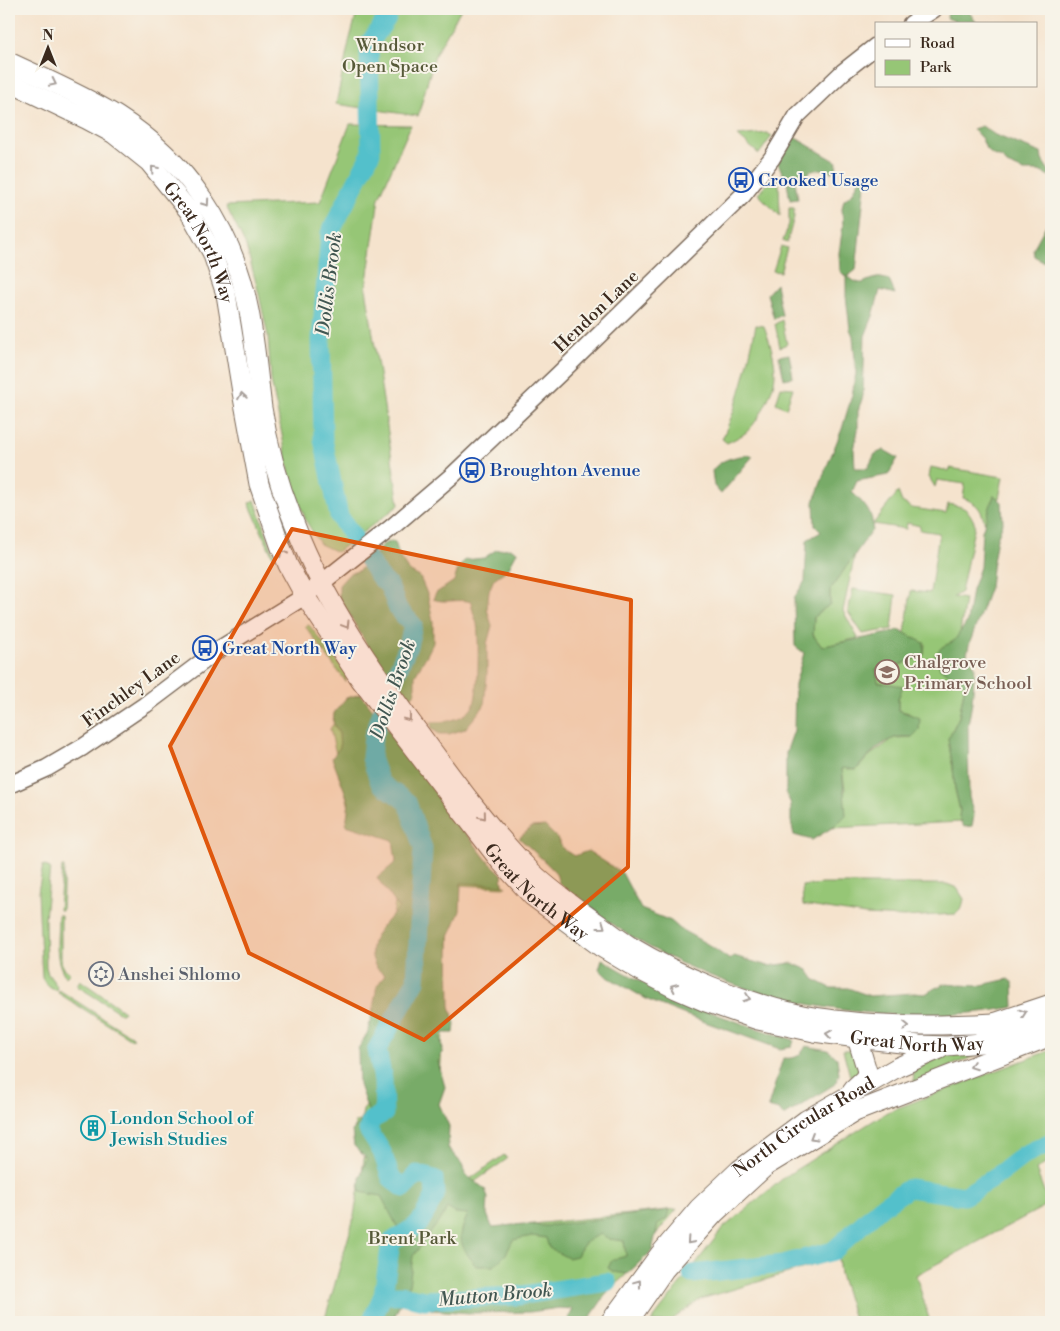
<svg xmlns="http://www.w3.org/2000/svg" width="1060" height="1331" font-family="'Libre Bodoni',serif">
	<rect width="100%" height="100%" fill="#f7f3e8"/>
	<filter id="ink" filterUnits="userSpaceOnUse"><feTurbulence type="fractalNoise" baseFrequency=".02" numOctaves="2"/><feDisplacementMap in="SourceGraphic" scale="10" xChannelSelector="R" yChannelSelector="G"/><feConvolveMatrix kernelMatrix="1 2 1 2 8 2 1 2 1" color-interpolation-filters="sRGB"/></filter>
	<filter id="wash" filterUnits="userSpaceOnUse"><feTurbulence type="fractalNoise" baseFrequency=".0096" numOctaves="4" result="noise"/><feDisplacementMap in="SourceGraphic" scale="20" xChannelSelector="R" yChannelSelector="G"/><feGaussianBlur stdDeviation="1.12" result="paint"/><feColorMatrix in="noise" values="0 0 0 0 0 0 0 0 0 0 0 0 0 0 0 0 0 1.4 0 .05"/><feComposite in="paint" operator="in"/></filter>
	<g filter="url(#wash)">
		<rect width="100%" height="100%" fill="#f5e3cd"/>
		<!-- green -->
		<g fill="#96c676" stroke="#68784a">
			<path d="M358,9H461L435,55L418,116L336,104L349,42Z"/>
			<path d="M350,124L411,125L379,198L366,288L399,505L337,552L320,544L306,521L290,475L271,380L268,336L258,290L246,246L226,206L320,202Z"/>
			<path d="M767,133L772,136L759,154L738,136Z"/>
			<path d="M775,175L779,183L780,216L758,194Z"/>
			<path d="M789,208H794V217L787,243L783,241L789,224Z"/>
			<path d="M781,246L787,248L780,272L773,271Z"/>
			<path d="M782,320L787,344L780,347L775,324Z"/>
			<path d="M756,325L764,326C769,340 775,356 775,372C776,388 758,424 744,434C739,437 733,440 727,443L722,439C739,403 748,365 756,325Z"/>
			<path d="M781,387L793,388L786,408L776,403Z"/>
			<path d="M931,467L949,471L950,468L1003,477L999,499L994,496L985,524C981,508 978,504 963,498L965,484L937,480L935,487L929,477Z"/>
			<path d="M898,492L902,502L912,508L946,513L948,504C965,507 968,508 975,524L961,592L953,597L965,599L958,647L965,685L959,717L948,739L953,768L955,789L960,810L959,817L962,822L831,828L835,826L845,790L842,768L856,770L869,756L894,738L912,737L909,713L898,710V699L878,682L876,669L902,664L924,655L925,643L904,640L911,591L930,593L939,533L920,530V526L907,523L906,529L873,524Z"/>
			<path d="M255,500L274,555H272L249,503Z"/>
			<path d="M855,554L843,611L858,638L822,647L813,635L814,617L830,604V590Z"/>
			<path d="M853,589L896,595L892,629L863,634L848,612Z"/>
			<path d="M309,625L346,672V682L305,626Z"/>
			<path d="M343,710L506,887L453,885L437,1121L460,1186L504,1155L507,1159L467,1187L476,1230L677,1209L624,1273L627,1274L609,1290L529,1302L402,1300L392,1322H324L353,1221L367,1143L353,1140L355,1122L361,1121L363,1110L369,1103V1024L387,1008L392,921L395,902L402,903V847L372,826L353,824L330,729Z"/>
			<path d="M43,865L50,868L45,918L46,967L48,974L57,986L56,991L45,983L42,978L38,892Z"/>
			<path d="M62,867H64L62,910H59Z"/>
			<path d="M822,884H947L957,888L964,899L962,908L956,914L904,917L865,915L803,905L802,886Z"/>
			<path d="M58,915H61V962L64,968L70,973L66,977C53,960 58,936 58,915Z"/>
			<path d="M80,980L124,1011L122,1014L77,986Z"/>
			<path d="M59,990L134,1038L131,1039L58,993Z"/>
			<path d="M843,1050H851L857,1060L859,1073L850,1076Z"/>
			<path d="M1051,1050V1160L1036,1170L1049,1204L916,1275L930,1322H855L840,1274L838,1258L701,1299L669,1322H651L723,1228L786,1176L887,1112Z"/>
			<path d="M947,1054L976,1055L914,1082L913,1070Z"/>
		</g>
		<!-- forest -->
		<g fill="#78ab67" stroke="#5a6a42">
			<path d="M950,9H967L976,22L974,24H962L947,18L948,10Z"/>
			<path d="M982,126L995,135L1041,153L1042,160L1051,174L1049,176L1039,171H1024L1007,164L1002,158L993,155L986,149L982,139L973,129Z"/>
			<path d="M794,137L837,162L836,170L831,172L821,169L810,171L805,180C797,181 791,175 783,175L778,163Z"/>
			<path d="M861,177L867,180L865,185L856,270L847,277C866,288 860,281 877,278C880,277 885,279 889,280L895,294L880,290L873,316L865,336L863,396L858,411V430L854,450L855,468H868L875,454L884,450L898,458L888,475L857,481L852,492C863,503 875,514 872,530L830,590V604L814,617L813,635L822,647C847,640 873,638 899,630L924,643V655L902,664L876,669L878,682L903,686L898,699V710L920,718L919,730L912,737C906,737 898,736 892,739C878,745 866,758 856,770L842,768L846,815L835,826L812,840L794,835L791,821V804L786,793V753L794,730L795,684L804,653L795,646L794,598L805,581L807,540L821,532L815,526L814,502L825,471L842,429L852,395L856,373L853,336L850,329L846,296V277L840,271L839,253L843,225L842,208L844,200L852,194Z"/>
			<path d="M795,181L798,199L790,200L787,183Z"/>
			<path d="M1051,216V266L1034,256L1033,249Z"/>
			<path d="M776,284L782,315L774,319L767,294Z"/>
			<path d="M789,354L793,377L784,379L779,356Z"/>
			<path d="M747,455L753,456L721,494L714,486L712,471C720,459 734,457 747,455Z"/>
			<path d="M994,495L1002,502L1003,523L997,538L992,568L990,587L969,645L967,654L975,666L972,703L968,725L969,797L974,816L972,826L964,827L959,817L960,810L955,789L953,768L948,739L959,717L965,685L940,668L935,654L942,647L954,641L967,622L972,590L980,567L982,531Z"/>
			<path d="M391,541L395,542L400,558L409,571L420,577L428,596L433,621V643L427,655L415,675V693L410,698L370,650L339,597V585L350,573L358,571L374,557L382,545Z"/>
			<path d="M510,548L517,552L508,569L494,579L489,591L487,609L492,626L487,644V676L484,706L465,729L449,734H439L432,729L431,722C445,722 465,720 473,706C479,697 479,637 477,624C475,617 472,610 471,602C459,598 445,604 433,599L436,593L454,581L458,569L465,560L484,558L496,550Z"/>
			<path d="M361,694L486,859L502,874L503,885L461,883L460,911L449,937L450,1006L455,1024L454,1033H439L443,1050L438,1062L445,1087L439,1104L449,1126L448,1148L462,1164L466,1175L485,1189L488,1198L487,1214L492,1227L524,1224L546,1226L669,1210L667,1218L658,1224L652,1251L627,1274L614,1272L608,1268L612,1260L626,1256L624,1241L609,1239L601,1234C588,1239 583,1243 577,1256L568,1258L549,1248L546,1238L532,1236L513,1240L506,1254L494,1266H476C460,1244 456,1241 468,1214L455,1213L447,1208L443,1216L413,1256L408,1293H425L441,1299L479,1300L520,1287L550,1285L574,1292L609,1290L587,1322H567L573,1309L559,1308L530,1312L469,1313L434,1310L402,1300L391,1322H361L380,1285L384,1257L383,1239L398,1228L381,1196L360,1192V1177L367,1159L354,1146L352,1131L369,1113L359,1085L358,1049L369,1030L377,986L385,975C381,972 375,968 374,963C364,941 385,923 399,908L377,878L396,862L393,840L346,825L349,802L332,758L340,747L339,734L333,722L334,713L346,698Z"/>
			<path d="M545,826L557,838L563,849L574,856L588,851L622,873L641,909L671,921L680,929L709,945L730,960L734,956L768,966L792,963L808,970L815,980L831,988H848L870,996L914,993L925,994L943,984L977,986L1008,979L1013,983L1014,1007C983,1013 952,1015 920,1015C805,1015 687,981 594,911C583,903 571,895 561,885C557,882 558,876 555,872C544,860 531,849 519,838L532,827Z"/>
			<path d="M602,959C661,996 727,1020 794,1040L792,1047L780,1049L683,1014L648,1000L606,976L599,969Z"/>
			<path d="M806,1046L828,1050L837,1058L839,1074L835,1084L784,1116L779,1110L768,1107L783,1058C795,1059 800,1057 806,1046Z"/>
		</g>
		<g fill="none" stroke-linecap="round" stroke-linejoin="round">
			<!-- river -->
			<g stroke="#53c0cb" stroke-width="19">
				<path d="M692,1274L783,1264L833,1251L881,1207L909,1188L964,1196L998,1175L1024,1155L1051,1142"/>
				<path d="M383,1295H401L424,1300L517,1296L607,1282"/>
				<path d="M371,1322L383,1295L391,1242L419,1224L435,1196L434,1179L417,1174L404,1188L391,1178L382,1152L368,1130L371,1120L384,1113L383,1080L377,1049L416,981L423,848L407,802L380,783L371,758L373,737L396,674L408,646L413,625L398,609L389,586L379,576L339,516L323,439L321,339L330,233L371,153L369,44L387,18L388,9"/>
			</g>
		</g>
	</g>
	<g filter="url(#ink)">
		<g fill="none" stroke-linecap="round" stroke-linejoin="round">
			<defs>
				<g id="major">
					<path d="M911,24L934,9"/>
					<path d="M9,785L47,768L83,747L145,705L218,650L305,596L392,527L454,474L558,375L743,195L772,158L797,116L843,72L876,46"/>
				</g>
				<g id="highway">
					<path d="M9,62C45,79 83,95 117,116C186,160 234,230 249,311C255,343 258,376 262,408C268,447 280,488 295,525C325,603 374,672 423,738C456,783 489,828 528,868C547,888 570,903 593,920C605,928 617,938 630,946C680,976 741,1001 798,1014C810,1017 823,1018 835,1020C888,1027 941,1026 994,1023"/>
					<path id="s1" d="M9,82L86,119L114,134L149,162L189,211L212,252L226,294L242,392L259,484L280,545L288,565L305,596L360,679L500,861L532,896L601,947L641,971L676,989L706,1002L758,1020L814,1032L857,1038L919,1045L947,1046L992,1042L1051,1023"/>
					<path d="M983,1028L994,1023L1051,1004"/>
					<path d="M853,1089L865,1078L867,1071L857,1038"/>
					<path id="s2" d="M610,1322L660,1254L699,1208L739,1170L806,1120L898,1067L940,1049"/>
					<path d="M628,1322L664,1270L715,1213L766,1166L855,1112L1051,1036"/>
				</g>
			</defs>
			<!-- major casing -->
			<use href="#major" stroke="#7c6b5b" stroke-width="19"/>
			<!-- highway casing -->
			<use href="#highway" stroke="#7c6b5b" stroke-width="21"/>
			<!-- major -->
			<use href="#major" stroke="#fff" stroke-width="16"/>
			<!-- highway -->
			<use href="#highway" stroke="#fff" stroke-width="19"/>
		</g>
		<!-- one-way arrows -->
		<defs><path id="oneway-chevron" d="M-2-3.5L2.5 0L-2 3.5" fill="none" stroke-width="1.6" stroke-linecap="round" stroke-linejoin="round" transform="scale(1.25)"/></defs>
		<g stroke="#a79f9a">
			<use href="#oneway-chevron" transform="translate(53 83) rotate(26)"/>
			<use href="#oneway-chevron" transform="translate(154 169) rotate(-131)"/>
			<use href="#oneway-chevron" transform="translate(206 203) rotate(55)"/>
			<use href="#oneway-chevron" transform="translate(242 396) rotate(-99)"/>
			<use href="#oneway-chevron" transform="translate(283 553) rotate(-114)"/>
			<use href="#oneway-chevron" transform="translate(346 625) rotate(59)"/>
			<use href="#oneway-chevron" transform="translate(408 718) rotate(53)"/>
			<use href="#oneway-chevron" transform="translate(483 816) rotate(51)"/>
			<use href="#oneway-chevron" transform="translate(602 926) rotate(36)"/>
			<use href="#oneway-chevron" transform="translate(674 987) rotate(-155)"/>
			<use href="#oneway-chevron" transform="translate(747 998) rotate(20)"/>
			<use href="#oneway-chevron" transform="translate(1023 1013) rotate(-19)"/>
			<use href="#oneway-chevron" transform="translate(906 1026) rotate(1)"/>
			<use href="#oneway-chevron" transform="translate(829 1034) rotate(-172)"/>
			<use href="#oneway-chevron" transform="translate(973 1066) rotate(159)"/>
			<use href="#oneway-chevron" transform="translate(813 1137) rotate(149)"/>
			<use href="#oneway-chevron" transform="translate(690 1241) rotate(132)"/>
			<use href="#oneway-chevron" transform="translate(638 1283) rotate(-53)"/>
		</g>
	</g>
	<!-- marked area -->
	<path fill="#df570d" fill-opacity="0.2" stroke="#df570d" stroke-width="4" stroke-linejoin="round" d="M292,529L631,600L628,867L424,1040L249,953L170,746Z"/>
	<!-- icons -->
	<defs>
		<symbol id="bus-ring" viewBox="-11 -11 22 22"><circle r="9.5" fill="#f7f3e8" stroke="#1a4fb4" stroke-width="1.5"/><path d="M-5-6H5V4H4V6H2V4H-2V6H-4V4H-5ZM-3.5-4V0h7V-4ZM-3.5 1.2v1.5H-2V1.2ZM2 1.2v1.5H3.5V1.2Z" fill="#1a4fb4"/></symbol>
		<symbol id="school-ring" viewBox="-11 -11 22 22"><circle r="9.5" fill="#f7f3e8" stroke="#8d6e63" stroke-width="1.5"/><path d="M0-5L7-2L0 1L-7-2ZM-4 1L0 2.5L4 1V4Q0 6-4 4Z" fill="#8d6e63"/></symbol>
		<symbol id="synagogue-ring" viewBox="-11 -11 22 22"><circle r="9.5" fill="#f7f3e8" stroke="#6b7280" stroke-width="1.5"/><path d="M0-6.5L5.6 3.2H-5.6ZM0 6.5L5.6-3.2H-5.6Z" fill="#6b7280"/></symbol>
		<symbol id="building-ring" viewBox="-11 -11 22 22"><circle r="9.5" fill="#f7f3e8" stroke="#0f9aa8" stroke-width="1.5"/><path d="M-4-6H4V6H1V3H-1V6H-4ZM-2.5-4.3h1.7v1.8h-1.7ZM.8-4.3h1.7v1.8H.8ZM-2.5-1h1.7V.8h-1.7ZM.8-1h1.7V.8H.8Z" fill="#0f9aa8"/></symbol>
	</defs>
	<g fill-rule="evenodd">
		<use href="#bus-ring" x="727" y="166" width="28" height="28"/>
		<use href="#bus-ring" x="458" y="456" width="28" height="28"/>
		<use href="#bus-ring" x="191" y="634" width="28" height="28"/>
		<use href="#school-ring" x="873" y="658" width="28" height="28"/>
		<use href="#synagogue-ring" x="87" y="960" width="28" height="28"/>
		<use href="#building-ring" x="79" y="1114" width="28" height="28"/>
	</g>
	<g text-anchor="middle" stroke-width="4" stroke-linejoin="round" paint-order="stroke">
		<!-- park labels -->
		<g font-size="18" fill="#565938" stroke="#f7f3e8">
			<text x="390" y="51">Windsor<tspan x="390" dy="21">Open Space</tspan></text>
			<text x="412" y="1244">Brent Park</text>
		</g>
		<!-- transit labels -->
		<g font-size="18" fill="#164399" stroke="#f7f3e8" text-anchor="start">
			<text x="758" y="186">Crooked Usage</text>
			<text x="490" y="476">Broughton Avenue</text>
			<text x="222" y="654">Great North Way</text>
		</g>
		<!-- street labels -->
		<g font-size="18" fill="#3b2a1e" stroke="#f7f3e8">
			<text dy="6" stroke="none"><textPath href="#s1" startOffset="258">Great North Way</textPath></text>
			<text transform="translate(596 311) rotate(-44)" y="6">Hendon Lane</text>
			<text transform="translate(131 689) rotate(-36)" y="6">Finchley Lane</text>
			<text dy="6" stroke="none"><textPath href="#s1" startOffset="1008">Great North Way</textPath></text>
			<text dy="6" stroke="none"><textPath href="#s1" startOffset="1428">Great North Way</textPath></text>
			<text dy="6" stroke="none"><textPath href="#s2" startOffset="278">North Circular Road</textPath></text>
		</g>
		<!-- education labels -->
		<g font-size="18" fill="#785e54" stroke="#f7f3e8" text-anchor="start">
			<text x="904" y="668">Chalgrove<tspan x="904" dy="21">Primary School</tspan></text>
		</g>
		<!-- worship labels -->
		<g font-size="18" fill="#5b616d" stroke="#f7f3e8" text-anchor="start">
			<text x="118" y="980">Anshei Shlomo</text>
		</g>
		<!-- culture labels -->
		<g font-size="18" fill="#0d838f" stroke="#f7f3e8" text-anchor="start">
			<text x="110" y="1124">London School of<tspan x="110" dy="21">Jewish Studies</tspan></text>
		</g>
		<!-- water labels -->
		<g font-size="19" font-style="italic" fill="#425752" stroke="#f7f3e8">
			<text transform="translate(328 284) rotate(-83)" y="7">Dollis Brook</text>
			<text transform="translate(392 689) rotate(-71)" y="7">Dollis Brook</text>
			<text transform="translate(495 1294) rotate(-5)" y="7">Mutton Brook</text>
		</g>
	</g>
	<!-- margin -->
	<rect width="1060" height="1331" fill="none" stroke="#f7f3e8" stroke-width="30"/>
	<!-- legend -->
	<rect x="875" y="22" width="162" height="65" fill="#f7f3e8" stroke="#aca397"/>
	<rect x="885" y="39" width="25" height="8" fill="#ffffff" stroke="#aca397"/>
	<text x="920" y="48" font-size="15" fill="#3b2a1e">Road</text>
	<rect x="885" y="60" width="25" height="15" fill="#96c676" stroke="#aca397"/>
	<text x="920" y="72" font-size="15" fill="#3b2a1e">Park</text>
	<!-- north arrow -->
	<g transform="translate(48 48)" stroke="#f7f3e8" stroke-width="4" paint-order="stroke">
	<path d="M0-4L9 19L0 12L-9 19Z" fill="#3b2a1e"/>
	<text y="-8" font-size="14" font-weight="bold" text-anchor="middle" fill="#3b2a1e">N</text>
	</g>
</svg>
